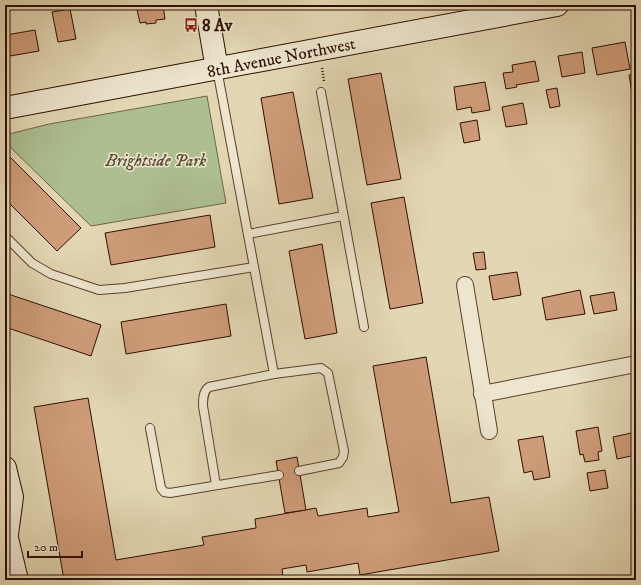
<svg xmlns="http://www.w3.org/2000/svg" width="641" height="585" font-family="'IM FELL DW Pica',serif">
	<rect width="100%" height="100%" fill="#e3d7b3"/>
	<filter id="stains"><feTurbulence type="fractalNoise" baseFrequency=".005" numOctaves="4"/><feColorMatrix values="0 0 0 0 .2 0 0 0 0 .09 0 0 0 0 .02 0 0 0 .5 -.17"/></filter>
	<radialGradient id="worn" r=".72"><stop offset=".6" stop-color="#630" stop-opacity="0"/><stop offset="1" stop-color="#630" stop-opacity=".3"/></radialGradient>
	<!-- park -->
	<path fill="#adbf91" stroke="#6e664a" d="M207,96L226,203L91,226L8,145L5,135L49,124Z"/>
	<!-- building -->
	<g fill="#cf9c79" stroke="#2e0e02">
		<path d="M136,5H163L165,19L156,20V23L146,24V22L140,23Z"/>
		<path d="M275,5H290L276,8Z"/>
		<path d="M70,9L76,39L58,42L52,12Z"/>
		<path d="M35,30L39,51L10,56L6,35Z"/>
		<path d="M625,42L630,69L597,75L592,48Z"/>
		<path d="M582,52L585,73L562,77L558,56Z"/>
		<path d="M535,61L539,81L516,85L517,87L506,89L503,73L513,72L512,65Z"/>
		<path d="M381,73L401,179L367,185L348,79Z"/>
		<path d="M636,73V92L632,93L629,75Z"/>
		<path d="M485,82L490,110L472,113L471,107L457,110L454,87Z"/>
		<path d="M557,88L560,106L550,108L546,90Z"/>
		<path d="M293,92L313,198L279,204L261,98Z"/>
		<path d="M523,103L527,124L506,127L502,107Z"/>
		<path d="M477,120L480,140L464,143L460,123Z"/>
		<path d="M5,152L81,228L57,251L5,199Z"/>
		<path d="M404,197L423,303L390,309L371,203Z"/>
		<path d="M210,215L215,247L111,265L105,233Z"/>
		<path d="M322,244L337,333L305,339L289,251Z"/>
		<path d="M484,252L486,269L476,270L473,253Z"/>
		<path d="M517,272L521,295L493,300L489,276Z"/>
		<path d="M580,290L585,314L546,320L542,298Z"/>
		<path d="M614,292L617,310L594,314L590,296Z"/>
		<path d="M5,293L101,325L91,356L5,327Z"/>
		<path d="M226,304L231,336L126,354L121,322Z"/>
		<path d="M426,357L451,503L489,497L499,551L360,575L358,563L307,572L306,565L282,569L283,577L269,580H64L34,407L88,398L116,560L204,545L202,537L256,528L255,519L316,508L318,516L367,508L368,517L399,512L373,366Z"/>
		<path d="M598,427L602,451L598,452L599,460L585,462L583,454L580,455L576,431Z"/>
		<path d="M636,432V455L617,459L613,437Z"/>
		<path d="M543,436L550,477L534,480L532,471L524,473L518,440Z"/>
		<path d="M297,457L306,510L285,513L276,461Z"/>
		<path d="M605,470L608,488L590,491L587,473Z"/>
	</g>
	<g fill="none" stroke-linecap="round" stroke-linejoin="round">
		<defs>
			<g id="lane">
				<path d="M217,69L274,374L321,368L328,373L344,451L343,457L339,463L299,471"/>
				<path d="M321,92L364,327"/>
				<path d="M248,234L343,216"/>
				<path d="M5,236L32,263L51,274L99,290L125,288L254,267"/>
				<path d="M150,428L161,488L164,492L170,493L279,475"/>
				<path d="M216,485L203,406C203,399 203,391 209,387L274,374"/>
			</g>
			<g id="street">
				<path d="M465,285L489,431"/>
				<path d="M482,394L636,364"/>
			</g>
			<g id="secondary">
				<path d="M206,5L217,69"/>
				<path d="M5,108L557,5"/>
				<path d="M5,468L12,497L7,534"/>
				<path d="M5,530L17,580"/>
			</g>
		</defs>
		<!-- lane casing -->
		<use href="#lane" stroke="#5b402e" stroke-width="10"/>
		<!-- street casing -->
		<use href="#street" stroke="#5b402e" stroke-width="18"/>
		<!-- secondary casing -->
		<use href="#secondary" stroke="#2e0e02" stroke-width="24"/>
		<!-- path -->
		<path stroke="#2e0e02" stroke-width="2.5" stroke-dasharray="1 2" stroke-linecap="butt" d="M322,68L324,81"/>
		<!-- lane -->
		<use href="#lane" stroke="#ede5ce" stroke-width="8"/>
		<!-- street -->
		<use href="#street" stroke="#ede5ce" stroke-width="16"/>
		<!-- secondary -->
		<use href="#secondary" stroke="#ede5ce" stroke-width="22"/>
	</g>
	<!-- icons -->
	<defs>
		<symbol id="bus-bare" viewBox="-9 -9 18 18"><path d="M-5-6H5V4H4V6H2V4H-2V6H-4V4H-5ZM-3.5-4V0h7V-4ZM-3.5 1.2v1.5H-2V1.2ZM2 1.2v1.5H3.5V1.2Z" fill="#8f2418" stroke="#ede5ce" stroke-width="2.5" paint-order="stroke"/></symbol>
	</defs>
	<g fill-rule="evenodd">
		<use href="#bus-bare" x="181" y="15" width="20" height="20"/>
	</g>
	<g text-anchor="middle" stroke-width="3" stroke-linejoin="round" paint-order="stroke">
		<!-- poi labels -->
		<g font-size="17" font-weight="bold" fill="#2e0e02" stroke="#ede5ce" text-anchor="start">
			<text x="202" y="31">8 Av</text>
		</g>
		<!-- street labels -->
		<g font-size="17" fill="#2e0e02" stroke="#ede5ce">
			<text transform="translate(281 57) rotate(-11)" y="6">8th Avenue Northwest</text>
		</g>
		<!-- park labels -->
		<g font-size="17" font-style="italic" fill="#5a4c34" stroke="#ede5ce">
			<text x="156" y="166">Brightside Park</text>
		</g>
	</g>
	<!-- margin -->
	<rect width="641" height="585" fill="none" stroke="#e3d7b3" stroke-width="20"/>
	<rect x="6" y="6" width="629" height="573" fill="none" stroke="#2e0e02" stroke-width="2"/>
	<rect x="10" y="10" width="621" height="565" fill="none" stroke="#2e0e02"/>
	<!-- scale -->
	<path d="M28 551v6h54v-6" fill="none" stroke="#2e0e02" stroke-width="2"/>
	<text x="34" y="551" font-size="12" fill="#2e0e02" stroke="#ede5ce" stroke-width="3" paint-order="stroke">20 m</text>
	<rect width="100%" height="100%" filter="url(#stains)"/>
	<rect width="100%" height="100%" fill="url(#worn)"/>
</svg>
